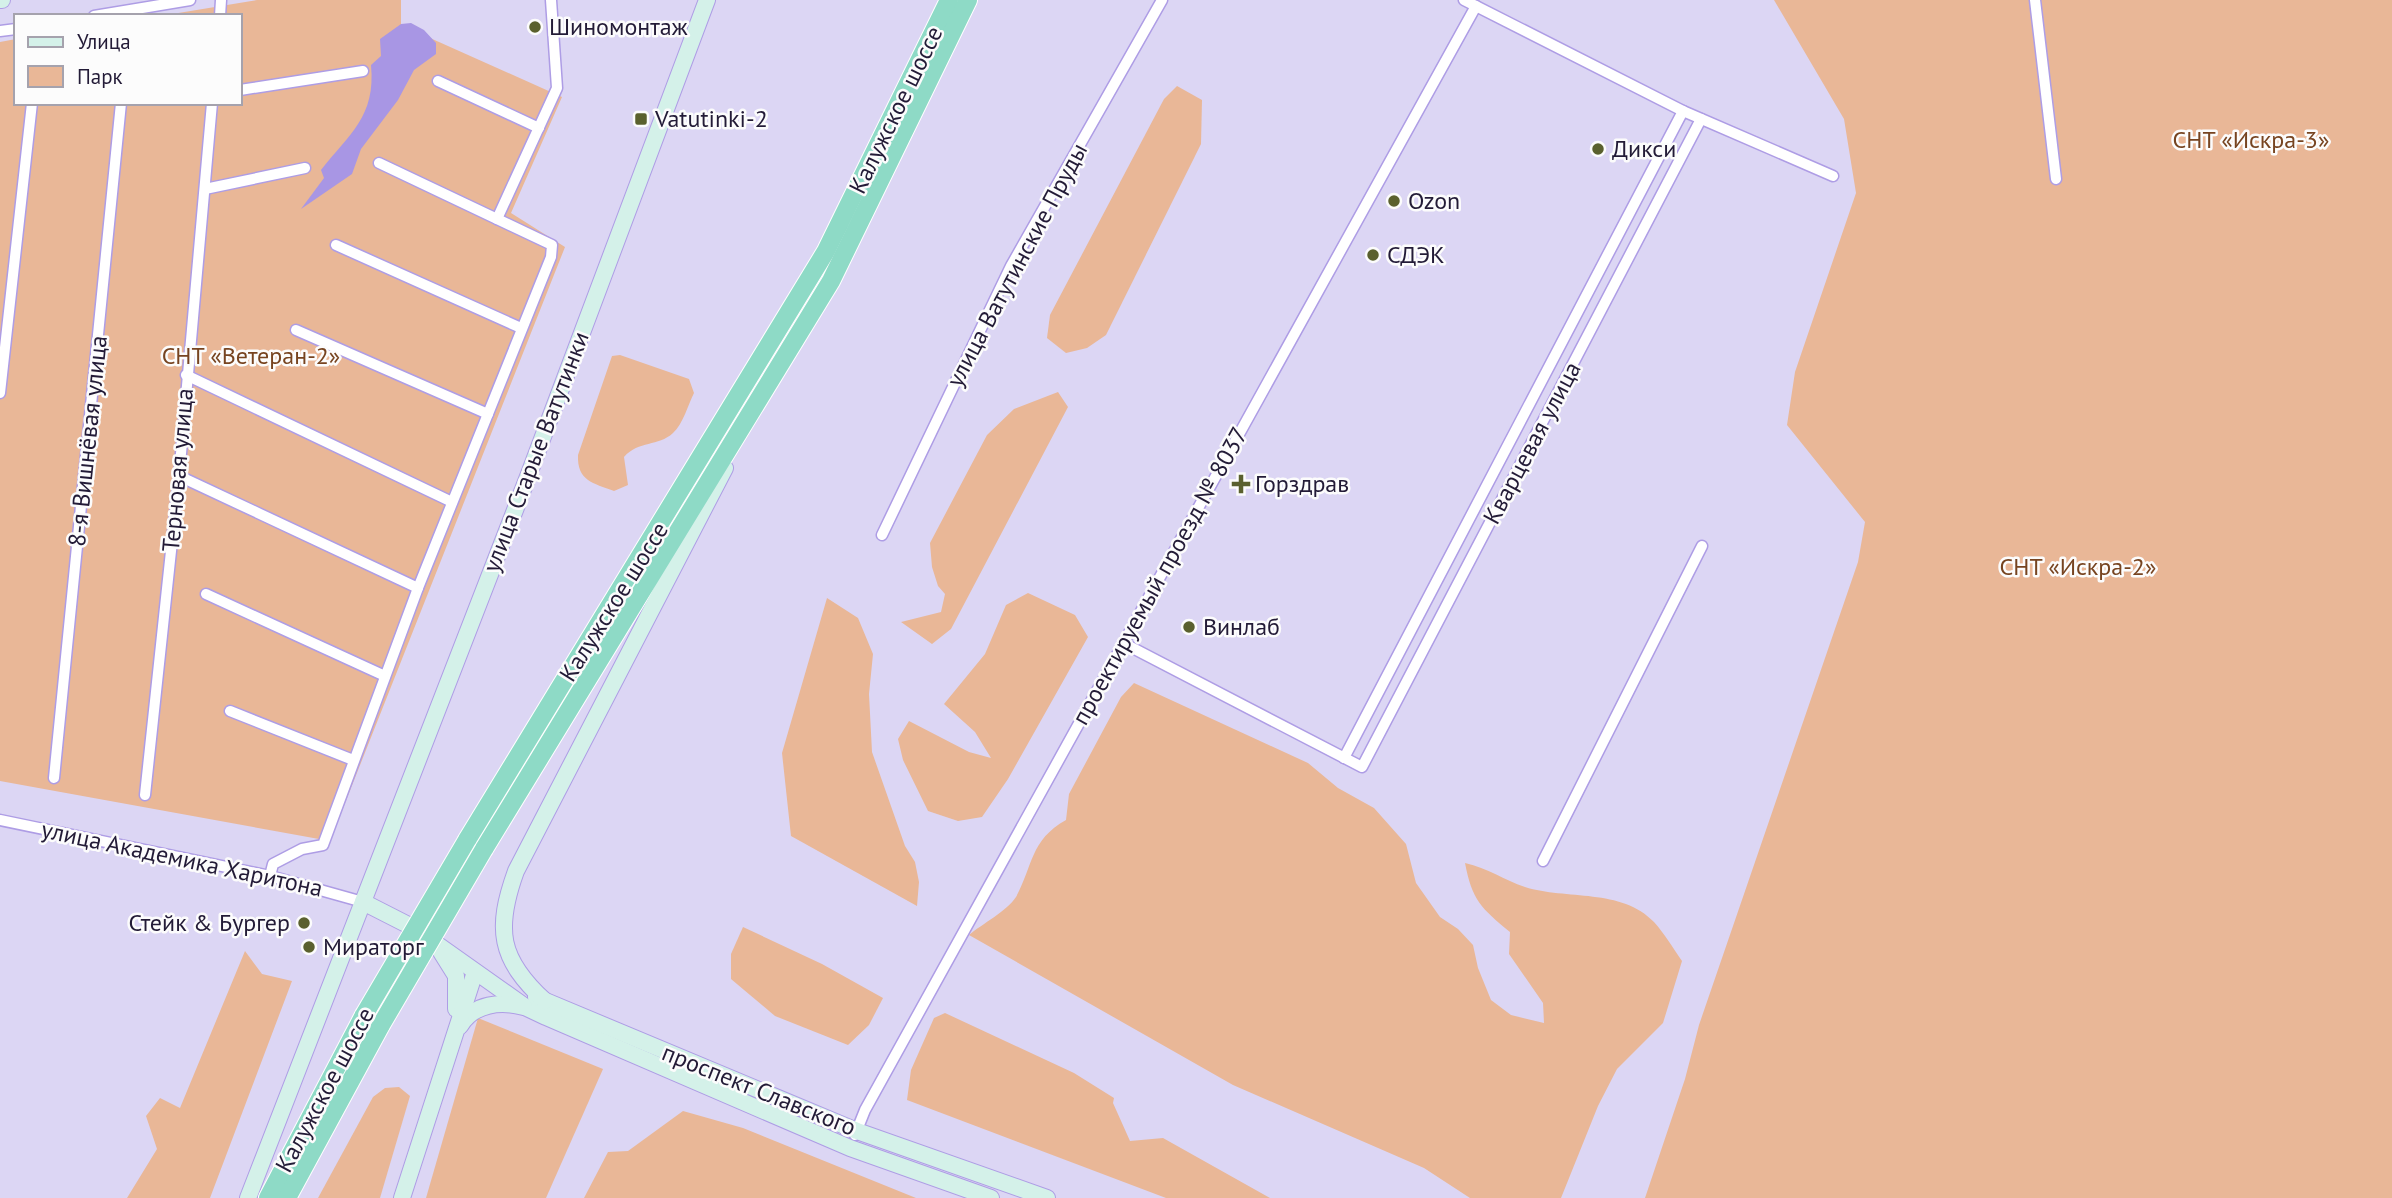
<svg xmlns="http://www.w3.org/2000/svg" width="2392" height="1198" font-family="'PT Sans',sans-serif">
	<rect width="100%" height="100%" fill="#dcd6f4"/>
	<!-- green -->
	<g fill="#e9b797">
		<path d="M257,0H401V25L562,97L511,213L565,247L330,841L0,781V42L16,39V103H240V16H160Z"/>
		<path d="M1774,0H2392V1198H1645L1685,1079L1699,1025L1858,562L1865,522L1787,425L1795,372L1856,193L1844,119Z"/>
		<path d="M1177,86L1202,100L1201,144L1106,335L1087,348L1066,353L1047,338L1050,315L1164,99Z"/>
		<path d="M620,355L689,379L694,393C688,405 683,424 673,433C658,447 639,440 624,457L628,485L614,491C593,483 577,481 578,455L612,356Z"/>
		<path d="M1058,392L1068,407L951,629L932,644L901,622L941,612L945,594L938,586L932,567L930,543L987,435L1014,409Z"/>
		<path d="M1028,593L1075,615L1088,637L1008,779L982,817L958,821L928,811L903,760L898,739L909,721L969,752L991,758L975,732L944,704L985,654L1006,605Z"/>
		<path d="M827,598L858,618L873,654L869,694L872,752L905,846L915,862L919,882L917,906L791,836L782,753Z"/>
		<path d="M1134,683L1308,763L1338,788L1374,808L1406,844L1416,883L1440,917L1458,929L1473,945L1478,968L1491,1000L1511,1015L1544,1023L1543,1003L1509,954L1510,932C1481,908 1472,900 1465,863C1488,868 1504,880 1525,887C1566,900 1622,888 1654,922C1664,933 1673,948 1682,961L1663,1023L1617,1069L1598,1106L1561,1198H1470L1424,1168L1233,1085L969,935C982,924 1007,911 1016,897C1033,866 1030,840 1066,820L1069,794L1121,697Z"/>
		<path d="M743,927L822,964L883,998L869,1025L848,1045L775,1016L731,979V954Z"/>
		<path d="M245,951L262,974L292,981L210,1198H127L157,1149L146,1116L160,1098L180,1108Z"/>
		<path d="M945,1013L1074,1073L1114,1098L1113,1103L1130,1141L1163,1138L1270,1198H1166L907,1100L911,1070L934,1018Z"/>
		<path d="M478,1018L603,1069L546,1198H426Z"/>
		<path d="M399,1087L410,1096L380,1198H318L373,1097L385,1088Z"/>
		<path d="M683,1111L743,1128L916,1198H584L608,1152L628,1151Z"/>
	</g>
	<!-- water -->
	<path fill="#a896e4" d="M411,23L424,30L436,43V54L414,70L398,100L361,149L352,174L301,209L324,178L321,170C349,134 376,117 371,65L381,56L380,39L401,24Z"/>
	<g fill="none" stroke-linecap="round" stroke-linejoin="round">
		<defs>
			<g id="minor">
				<path d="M1464,0L1683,111L1833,176"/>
				<path d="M2035,0L2056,179"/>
				<path d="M94,16L190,0"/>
				<path d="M220,16L221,0"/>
				<path d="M0,31L16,29"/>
				<path d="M438,81L539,128"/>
				<path d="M240,90L363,71"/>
				<path d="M205,189L305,168"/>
				<path d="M497,219L557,88L551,0"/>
				<path d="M336,245L521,328"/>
				<path d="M296,330L488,414"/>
				<path d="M186,375L452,502"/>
				<path d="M0,393L32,103"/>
				<path d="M179,476L418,588"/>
				<path d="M882,535L1011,266L1162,0"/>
				<path d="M206,594L385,676"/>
				<path d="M1123,643L1362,767L1701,119"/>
				<path d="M230,711L353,760"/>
				<path d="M1344,758L1683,111"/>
				<path d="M54,778L121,103"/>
				<path d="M145,795L179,476L212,103"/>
				<path d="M0,820L270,876L363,902"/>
				<path d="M1543,861L1702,546"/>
				<path d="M270,876L273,864L302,849L323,845L418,588L551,257L552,245L379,163"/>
				<path d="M855,1135L865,1110L1476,6"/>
			</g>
			<g id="secondary">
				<path d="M0,0H2"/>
				<path d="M363,902L414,928L527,1008L546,1017L850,1148L991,1198"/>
				<path d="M441,952L456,976V1009"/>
				<path d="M536,997L857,1131L1047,1198"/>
				<path d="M545,1001C499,959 495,929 516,871L725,468"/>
				<path d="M460,1026C474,1003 501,1001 524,1007"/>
				<path d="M248,1198L529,474L707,0"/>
				<path d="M402,1198L475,972"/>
			</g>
			<g id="trunk">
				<path d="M467,840L826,251L949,0"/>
				<path d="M484,849L831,281L968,0"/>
				<path d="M268,1198L364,1015"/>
				<path d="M287,1198L381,1025"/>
			</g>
		</defs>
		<!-- minor casing -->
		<use href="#minor" stroke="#ae9de5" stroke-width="13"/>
		<!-- secondary casing -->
		<use href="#secondary" stroke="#ae9de5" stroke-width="18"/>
		<!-- trunk casing -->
		<use href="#trunk" stroke="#fff" stroke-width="20"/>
		<!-- minor -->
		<use href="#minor" stroke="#fff" stroke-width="10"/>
		<!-- secondary -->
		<use href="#secondary" stroke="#d4f1e9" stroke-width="16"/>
		<!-- trunk -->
		<use href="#trunk" stroke="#8edac6" stroke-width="18"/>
		<defs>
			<g id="trunk-bridge">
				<path d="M364,1015L467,840"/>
				<path d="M381,1025L484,849"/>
			</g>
		</defs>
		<!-- trunk-bridge casing -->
		<use href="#trunk-bridge" stroke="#fff" stroke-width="20" stroke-linecap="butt"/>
		<!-- trunk-bridge -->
		<use href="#trunk-bridge" stroke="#8edac6" stroke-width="18"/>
	</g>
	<!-- markers -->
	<g fill="#5a602e" stroke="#fcfcfc" stroke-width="2.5">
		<circle cx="535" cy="27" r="7"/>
		<rect x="634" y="112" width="14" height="14" rx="3.5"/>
		<circle cx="1598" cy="149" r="7"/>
		<circle cx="1394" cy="201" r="7"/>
		<circle cx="1373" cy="255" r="7"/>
		<path d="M1237.5 473.5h7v7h7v7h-7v7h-7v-7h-7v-7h7z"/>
		<circle cx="1189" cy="627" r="7"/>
		<circle cx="304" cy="923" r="7"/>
		<circle cx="309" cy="947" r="7"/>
	</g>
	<g text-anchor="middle" stroke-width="5" stroke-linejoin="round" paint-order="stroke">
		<!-- poi labels -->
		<g font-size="24" fill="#231b37" stroke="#fcfcfc" text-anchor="start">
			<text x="549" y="35">Шиномонтаж</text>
			<text x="655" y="127">Vatutinki-2</text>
			<text x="1612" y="157">Дикси</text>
			<text x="1408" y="209">Ozon</text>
			<text x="1387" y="263">СДЭК</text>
			<text x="1255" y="492">Горздрав</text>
			<text x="1203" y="635">Винлаб</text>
			<text x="290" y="931" text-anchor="end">Стейк &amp; Бургер</text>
			<text x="323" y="955">Мираторг</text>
		</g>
		<!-- street labels -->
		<g font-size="24" fill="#231b37" stroke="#fcfcfc">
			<text transform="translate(896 110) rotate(-64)" y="8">Калужское шоссе</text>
			<text transform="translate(1017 265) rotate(-62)" y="8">улица Ватутинские Пруды</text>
			<text transform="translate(88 441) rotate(-84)" y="8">8-я Вишнёвая улица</text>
			<text transform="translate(1532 443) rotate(-62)" y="8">Кварцевая улица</text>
			<text transform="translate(536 452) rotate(-69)" y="8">улица Старые Ватутинки</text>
			<text transform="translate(178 470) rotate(-85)" y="8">Терновая улица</text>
			<text transform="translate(1160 576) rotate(-61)" y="8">проектируемый проезд № 8037</text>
			<text transform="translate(614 602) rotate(-58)" y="8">Калужское шоссе</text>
			<text transform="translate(182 859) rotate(12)" y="8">улица Академика Харитона</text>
			<text transform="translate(325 1090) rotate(-62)" y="8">Калужское шоссе</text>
			<text transform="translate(759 1090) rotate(22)" y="8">проспект Славского</text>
		</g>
		<!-- park labels -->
		<g font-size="24" fill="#774420" stroke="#fcfcfc">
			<text x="2251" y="148">СНТ «Искра-3»</text>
			<text x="251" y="364">СНТ «Ветеран-2»</text>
			<text x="2078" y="575">СНТ «Искра-2»</text>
		</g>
	</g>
	<!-- legend -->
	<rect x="14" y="14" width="228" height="91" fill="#fcfcfc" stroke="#a5a2ad" stroke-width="2"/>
	<rect x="28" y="37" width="35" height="10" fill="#d4f1e9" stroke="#a5a2ad" stroke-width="2"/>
	<text x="77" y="49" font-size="21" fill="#231b37">Улица</text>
	<rect x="28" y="66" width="35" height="21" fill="#e9b797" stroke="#a5a2ad" stroke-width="2"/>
	<text x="77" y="84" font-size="21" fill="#231b37">Парк</text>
</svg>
